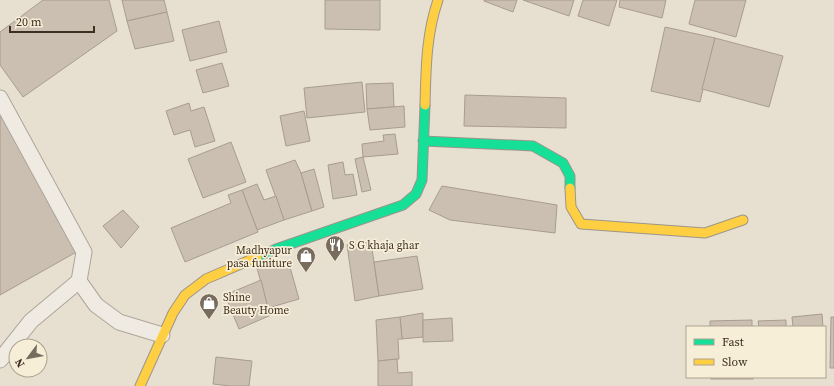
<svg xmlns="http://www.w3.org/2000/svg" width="834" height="386" font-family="'Source Serif 4',serif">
	<rect width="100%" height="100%" fill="#e7e0d1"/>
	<!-- building -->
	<g fill="#cbbfb2" stroke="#a89c90">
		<path d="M43,0H109L117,31L23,97L0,65V32Z"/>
		<path d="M122,0H164L167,12L127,21Z"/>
		<path d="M325,0H380V30L325,29Z"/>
		<path d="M484,0H517L513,12L484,1Z"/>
		<path d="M523,0H574L569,16Z"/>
		<path d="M583,0H617L609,26L578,16Z"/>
		<path d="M620,0H666L662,18L619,7Z"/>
		<path d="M695,0H746L736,37L689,24Z"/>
		<path d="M167,12L174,41L135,49L127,21Z"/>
		<path d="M219,21L227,52L190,61L182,30Z"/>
		<path d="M665,27L715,38L700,102L651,91Z"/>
		<path d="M715,38L783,56L769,107L702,89Z"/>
		<path d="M222,63L229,86L203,93L196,70Z"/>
		<path d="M362,82L365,112L307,118L304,88Z"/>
		<path d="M393,83L394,107L367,109L366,84Z"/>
		<path d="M465,95L566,98V128L464,126Z"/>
		<path d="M189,103L191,111L204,107L215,141L195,147L190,130L174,135L166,111Z"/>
		<path d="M404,106L405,127L370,130L367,109Z"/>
		<path d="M0,108L80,250L0,295Z"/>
		<path d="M304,111L310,141L286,146L280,116Z"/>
		<path d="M395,134L398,154L363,157L362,144L384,141L383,135Z"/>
		<path d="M231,142L246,182L203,198L188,159Z"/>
		<path d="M363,157L371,190L362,192L355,159Z"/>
		<path d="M295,160L301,173L312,211L284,220L266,170Z"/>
		<path d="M343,162L345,175L353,174L357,195L333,199L328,165Z"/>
		<path d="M314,169L324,207L312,211L301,173Z"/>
		<path d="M257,184L264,200L276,196L284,220L257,230L242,190Z"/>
		<path d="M442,186L557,205L555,233L450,220L429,210Z"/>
		<path d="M242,190L258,232L185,262L171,228L231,203L228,195Z"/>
		<path d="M123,210L139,227L121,248L103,226Z"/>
		<path d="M371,242L379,296L355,301L347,245Z"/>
		<path d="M417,256L423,289L379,296L374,262Z"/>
		<path d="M288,260L299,299L268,308L257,268Z"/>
		<path d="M261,280L268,308L271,315L239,329L225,295Z"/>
		<path d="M423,313V337L402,339L400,317Z"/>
		<path d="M822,314L823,327H793L792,317Z"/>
		<path d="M400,317L402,339H398L399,359L378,361L376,320Z"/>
		<path d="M831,317H834V368H830Z"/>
		<path d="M452,318L453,341L423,342V320Z"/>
		<path d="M752,320V327H710V321Z"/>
		<path d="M786,320V327H759L758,321Z"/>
		<path d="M216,357L252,361L249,386H230L213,384Z"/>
		<path d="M397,359L398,373L412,372V386H378V361Z"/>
		<rect x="711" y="377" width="42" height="2"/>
	</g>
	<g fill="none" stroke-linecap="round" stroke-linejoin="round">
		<defs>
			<g id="lane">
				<path d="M0,98L84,252L79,281L31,321L0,360"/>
				<path d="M79,281L96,305L119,322L162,335"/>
			</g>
			<g id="fast">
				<path d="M423,141L533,146L563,163L570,176V188"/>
				<path d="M257,257L276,249L403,205L416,194L422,180L425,105"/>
			</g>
			<g id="slow">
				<path d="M425,105C426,69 426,35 438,0"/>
				<path d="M570,188L571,207L581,224L705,233L743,220"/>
				<path d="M140,386L173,313L185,295L206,279L257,257"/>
			</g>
		</defs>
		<!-- lane casing -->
		<use href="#lane" stroke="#ada599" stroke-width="17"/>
		<!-- fast casing -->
		<use href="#fast" stroke="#9c958a" stroke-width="11"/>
		<!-- slow casing -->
		<use href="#slow" stroke="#9c958a" stroke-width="11"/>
		<!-- lane -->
		<use href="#lane" stroke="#efebe3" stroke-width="15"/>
		<!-- fast -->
		<use href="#fast" stroke="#16e098" stroke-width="9"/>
		<!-- slow -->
		<use href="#slow" stroke="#ffcf43" stroke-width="9"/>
	</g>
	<!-- icons -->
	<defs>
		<symbol id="restaurant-pin" viewBox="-11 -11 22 30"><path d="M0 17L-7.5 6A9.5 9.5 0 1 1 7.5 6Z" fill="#786c5e" stroke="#f7eed8"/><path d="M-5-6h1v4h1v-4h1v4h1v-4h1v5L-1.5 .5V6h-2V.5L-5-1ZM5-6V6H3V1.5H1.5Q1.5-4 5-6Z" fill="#fff"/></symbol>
		<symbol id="shop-pin" viewBox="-11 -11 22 30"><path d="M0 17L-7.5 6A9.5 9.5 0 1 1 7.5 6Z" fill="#786c5e" stroke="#f7eed8"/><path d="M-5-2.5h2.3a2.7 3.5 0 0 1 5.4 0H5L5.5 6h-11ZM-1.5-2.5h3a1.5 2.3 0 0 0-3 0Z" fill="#fff"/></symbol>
	</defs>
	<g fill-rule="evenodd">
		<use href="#restaurant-pin" x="324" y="234" width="22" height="30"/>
		<use href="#shop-pin" x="295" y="245" width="22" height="30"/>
		<use href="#shop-pin" x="198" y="292" width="22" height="30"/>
	</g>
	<g text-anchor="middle" stroke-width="3.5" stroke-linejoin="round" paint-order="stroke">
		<!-- poi labels -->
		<g font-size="11" fill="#3d2e20" stroke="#f7eed8" text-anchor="start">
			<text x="349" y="249">S G khaja ghar</text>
			<text x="292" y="254" text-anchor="end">Madhyapur<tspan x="292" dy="13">pasa funiture</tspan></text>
			<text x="223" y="301">Shine<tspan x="223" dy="13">Beauty Home</tspan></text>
		</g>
	</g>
	<!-- legend -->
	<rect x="686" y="326" width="140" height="52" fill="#f7eed8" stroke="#ada18e"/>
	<rect x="694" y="339" width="20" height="6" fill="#16e098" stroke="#ada18e"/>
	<text x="722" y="346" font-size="12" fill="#3d2e20">Fast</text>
	<rect x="694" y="359" width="20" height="6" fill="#ffcf43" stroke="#ada18e"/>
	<text x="722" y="366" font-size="12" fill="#3d2e20">Slow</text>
	<!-- north arrow -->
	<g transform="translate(28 358) rotate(238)"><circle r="19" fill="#f7eed8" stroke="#ada18e"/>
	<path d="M0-3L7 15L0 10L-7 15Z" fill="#786c5e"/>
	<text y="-6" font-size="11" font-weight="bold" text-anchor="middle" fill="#3d2e20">N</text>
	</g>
	<!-- scale -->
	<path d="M10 26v6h84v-6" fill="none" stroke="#3d2e20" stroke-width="2"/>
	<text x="16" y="26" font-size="12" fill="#3d2e20" stroke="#f7eed8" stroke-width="3" paint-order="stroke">20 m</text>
</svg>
